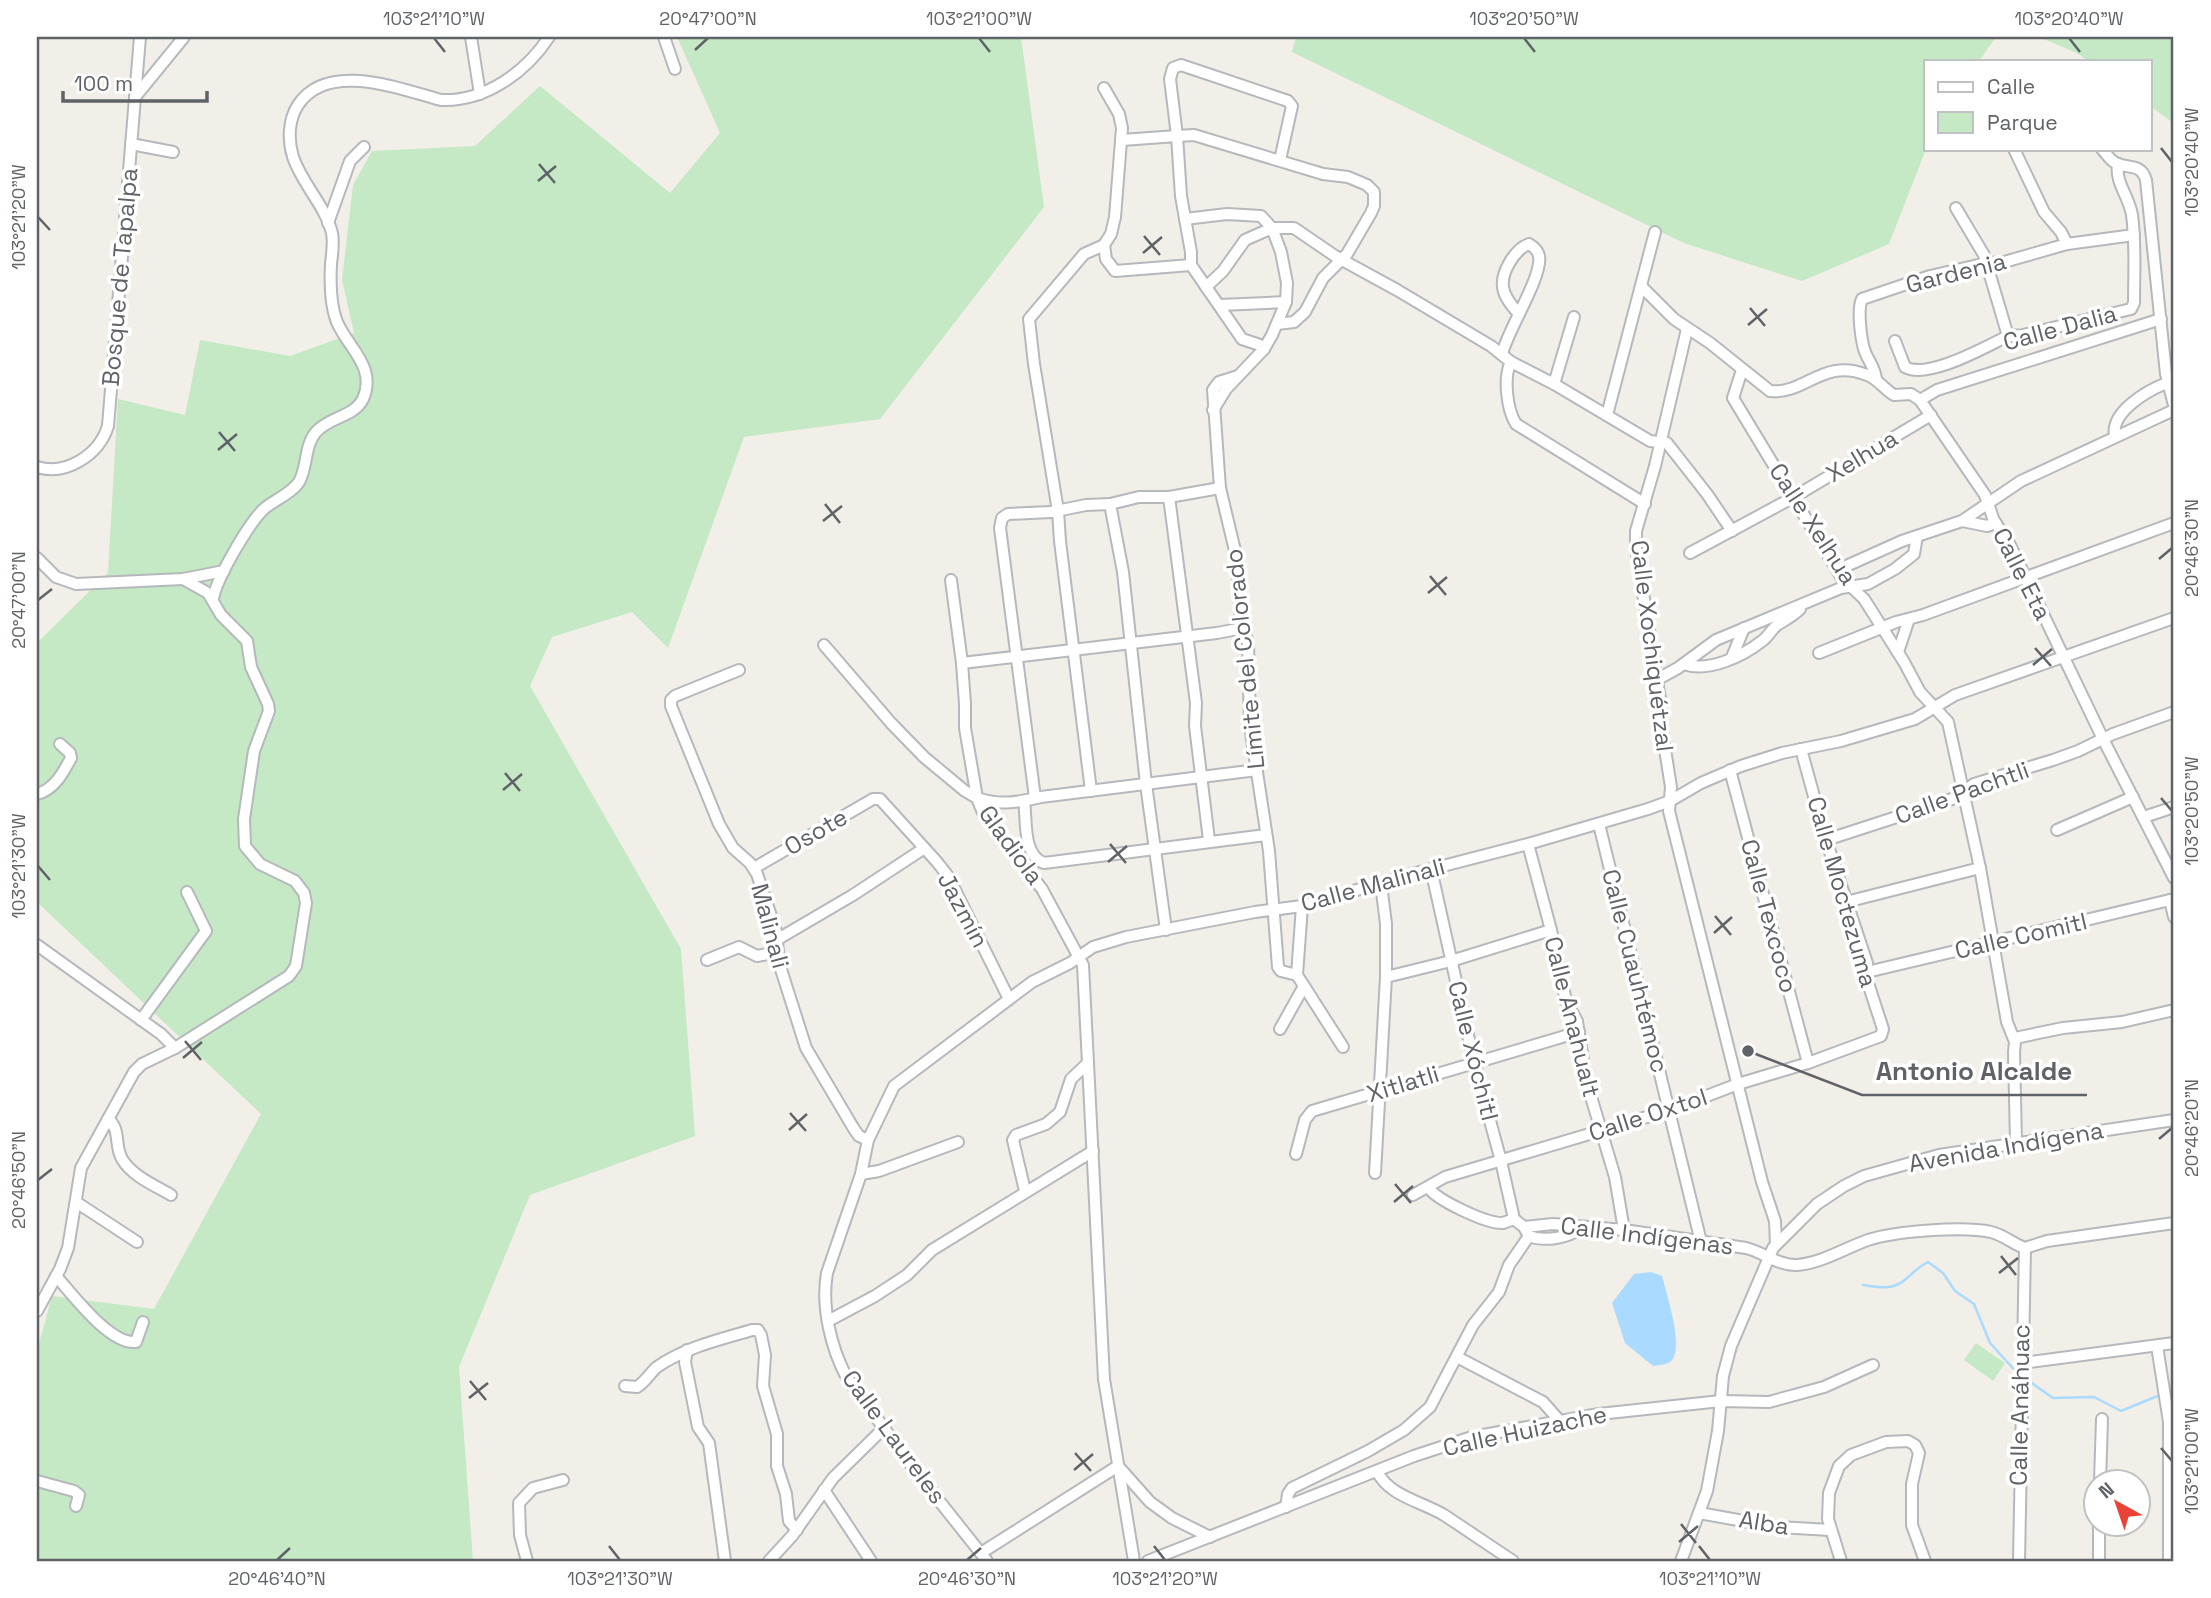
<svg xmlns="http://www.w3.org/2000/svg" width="2211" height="1598" font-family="'Space Grotesk',sans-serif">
	<rect width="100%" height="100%" fill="#f1efe8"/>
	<!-- green -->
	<g fill="#c5e8c5">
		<path d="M677,37H1021L1044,207L880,419L744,437L668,648L632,612L552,637L530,686L681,949L695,1136L530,1195L459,1367L473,1561H37V1351L52,1296L154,1309L261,1114L37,902V643L108,573L118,399L185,415L200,340L290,356L354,333L342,280L353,185L372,151L475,146L540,86L670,193L720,133Z"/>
		<path d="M1296,37H1996L1979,61H1926V149L1889,244L1802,281L1684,243L1292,52Z"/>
		<path d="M2039,37H2174V135L2172,122L2150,106V61H2088L2077,53Z"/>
		<path d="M1976,1343L2005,1363L1993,1381L1964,1360Z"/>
	</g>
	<!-- water -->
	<path fill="#aadaff" d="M1651,1272L1662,1276C1666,1292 1686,1352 1670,1362C1666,1365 1658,1365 1653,1366L1625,1343L1612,1303L1634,1274Z"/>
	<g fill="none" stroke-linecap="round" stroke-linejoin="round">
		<!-- stream -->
		<g stroke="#aadaff" stroke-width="2.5">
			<path d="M1863,1285C1878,1287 1893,1291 1906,1279C1914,1272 1918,1267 1928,1262L1943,1273L1955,1291L1974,1304L1990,1343L2020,1376"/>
			<path d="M2026,1379L2053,1398L2094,1397L2121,1411L2160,1395"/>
			<path d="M2167,1392L2174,1389"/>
		</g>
		<defs>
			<g id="minor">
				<path d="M471,37L480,94"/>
				<path d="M664,37L675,69"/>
				<path d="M1104,88L1119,114L1122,128L1115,217L1111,234L1104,245L1106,259L1115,271L1191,265"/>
				<path d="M135,97L184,37"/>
				<path d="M1122,140L1177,136L1181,196L1191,252V265L1242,339L1260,345L1264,349"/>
				<path d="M131,144L173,152"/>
				<path d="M2014,149L2044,212L2061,232L2067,244"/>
				<path d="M2102,149C2106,153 2109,159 2114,162C2127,170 2141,162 2146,180L2166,374L2174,405"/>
				<path d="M1956,208L1984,255L2008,336"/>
				<path d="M1185,219L1227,214L1261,216L1272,228L1281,252L1287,283L1286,302L1272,335L1264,349L1226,389L1213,410"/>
				<path d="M328,223L350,161L364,147"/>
				<path d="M1206,287L1223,271L1245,240L1272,228H1294L1335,256L1397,290L1491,346L1511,362L1554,384L1650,441L1667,443L1707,494L1732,531"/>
				<path d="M1642,287L1674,319L1710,343L1770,391C1805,395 1823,357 1867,375C1878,379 1884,389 1894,395L1911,394L1920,400L1985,495L1994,521L2008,541L2103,739L2174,878"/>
				<path d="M1220,305L1286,302"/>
				<path d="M1277,324L1294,322L1305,312L1323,278L1347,254L1371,213L1374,206V192L1367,185L1348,177L1323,174L1194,135L1177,136L1170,79L1173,68L1181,65L1288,101L1292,106L1280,160"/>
				<path d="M1687,329L1655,466L1636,531V549L1661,705V724L1671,787L1669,811L1762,1182L1775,1221L1776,1244"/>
				<path d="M1895,341L1905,367C1927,380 1985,347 2006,337C2011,335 2018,336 2023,335L2131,309L2134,303C2134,274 2136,244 2132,215C2129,196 2115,183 2118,164"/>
				<path d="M1502,354C1508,329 1543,276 1539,256C1538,250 1534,247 1529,244C1515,249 1501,272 1503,287C1504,297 1512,306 1518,313"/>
				<path d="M1511,362C1503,377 1507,410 1516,424L1645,504"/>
				<path d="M1742,370L1733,398L1842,578L1864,599L1904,662L1920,692L1948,722L1980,868L2007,1022L2015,1042L2014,1052L2016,1142"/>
				<path d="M1238,376L1219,382L1213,390L1220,488L1237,559L1241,621L1248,643L1250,726L1269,851L1278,967L1281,971L1297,975"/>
				<path d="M1876,379C1875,368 1869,362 1865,352C1861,341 1857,309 1862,299L1930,276L1987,263L2004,262L2067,244L2134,235"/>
				<path d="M1554,384L1574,317"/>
				<path d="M1920,400L1937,390L2161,319"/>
				<path d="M1607,415L1655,232"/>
				<path d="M2115,436C2110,412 2148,390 2167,383"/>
				<path d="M37,467C66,476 99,455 108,426L140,37"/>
				<path d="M1169,497L1196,703L1195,726L1209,840"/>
				<path d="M1110,504L1123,572L1146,784L1166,930"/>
				<path d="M1962,521L1987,526L1996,523"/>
				<path d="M1690,553L1794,497L1931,415"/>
				<path d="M37,558L56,577L76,584L183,579L224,571"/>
				<path d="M1834,564L1844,567L1902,541L1962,521L2021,481L2174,410"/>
				<path d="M951,580L962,663L1217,633L1243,628"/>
				<path d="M213,599C216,579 250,521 265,508C276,499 292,493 299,482C308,466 304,446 316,432C329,417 354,417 363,399C377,367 348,348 337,322C330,305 330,283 331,264C332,254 334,243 332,233C325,205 302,184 293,157C288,141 288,120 298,105C327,60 400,89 441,100C485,102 526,72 549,37"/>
				<path d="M824,645L891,723L924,757L965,791L977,798L984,815L1042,889L1083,965L1104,1379L1134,1561"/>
				<path d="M1898,652L1909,619"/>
				<path d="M1819,653L1896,622L1923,615L2174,523"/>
				<path d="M1732,657L1744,628"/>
				<path d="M962,663L965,704V728L977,798C1000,806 1019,802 1041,797L1257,770"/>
				<path d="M1684,664C1708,673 1743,656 1762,641C1768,637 1771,630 1777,625C1785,620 1793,616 1800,609"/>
				<path d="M739,670L675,696L671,700V706L719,824L733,848L750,863L757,874L776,931L779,963L806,1048L854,1129L859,1136L868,1140"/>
				<path d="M1658,679L1678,668L1716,640L1841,588L1868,584L1895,569L1914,554L1917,536"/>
				<path d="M1730,770L1808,1063"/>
				<path d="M1091,791L1060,541L1058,511L1034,364L1029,319L1084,254L1104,245"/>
				<path d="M37,794C54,790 63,773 71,758L70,753L60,744"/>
				<path d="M1035,798L1000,528L1002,518L1008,514L1051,512L1086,505L1110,504L1139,497H1169L1220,488"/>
				<path d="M1024,801C1027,820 1022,855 1044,863L1266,835"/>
				<path d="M2144,817L2174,807"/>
				<path d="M1599,824L1701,1242"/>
				<path d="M2057,830L2133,797"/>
				<path d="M1826,840L1955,798L1974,784L2053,760L2078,751L2113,734L2174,712"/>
				<path d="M1528,844L1551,930L1566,1001L1577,1021L1586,1080L1615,1177L1624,1230"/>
				<path d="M754,868L873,799H880L937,862L948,876L1009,999"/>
				<path d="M1431,869L1474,1062L1501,1161L1514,1219L1524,1227L1529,1236C1545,1242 1568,1238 1581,1228"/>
				<path d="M2170,900L2174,917"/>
				<path d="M1846,902L1980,868"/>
				<path d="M1302,906L1297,975L1343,1047"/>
				<path d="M778,939L853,895L923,849"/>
				<path d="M37,945L161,1034L175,1048"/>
				<path d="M707,960L739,947L757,956L778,952"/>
				<path d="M1867,972L2174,899"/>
				<path d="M1386,977L1451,961L1551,930"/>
				<path d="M141,1020L206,931L187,892"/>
				<path d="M1280,1029L1303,988"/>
				<path d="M2015,1038L2063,1028L2122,1022L2174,1010"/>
				<path d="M108,1119C121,1129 114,1145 122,1159C132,1176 154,1185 171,1195"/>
				<path d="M1296,1154L1305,1120L1312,1111L1579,1032"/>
				<path d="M1375,1173L1386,977V924L1381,884"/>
				<path d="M861,1174L879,1171L958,1142"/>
				<path d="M1428,1187C1436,1200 1487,1224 1503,1223C1506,1222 1511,1220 1514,1219"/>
				<path d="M1025,1191L1013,1140L1016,1135L1046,1124L1060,1112L1071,1079L1088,1063"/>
				<path d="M1413,1195L1445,1177L1670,1110L1738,1084L1808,1063L1881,1036L1883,1029L1867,980V963L1826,840L1801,749"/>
				<path d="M76,1202L137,1242"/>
				<path d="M1524,1227L1553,1224L1624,1230L1746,1248C1763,1252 1779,1266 1797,1265C1822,1263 1845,1248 1868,1240C1895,1231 1964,1226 1991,1232C2004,1235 2013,1244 2025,1248L2047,1241L2174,1223"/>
				<path d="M56,1276C73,1295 110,1345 136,1342L143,1322"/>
				<path d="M37,1311L60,1269L68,1248L81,1168L134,1072L142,1064L175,1048L289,976L296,966L306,903L304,893L295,881L260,864L245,846L244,819L254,751L269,711L268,704L251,667L247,641L221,615L208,593L183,579"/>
				<path d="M828,1321L875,1296L907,1275L932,1250L1093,1151"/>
				<path d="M2157,1346L2169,1422V1561"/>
				<path d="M687,1350L685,1362L698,1427L709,1443L725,1561"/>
				<path d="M1457,1357L1543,1402L1559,1420"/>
				<path d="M2023,1363L2174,1343"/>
				<path d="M625,1386L637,1387C646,1381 650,1373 657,1367C686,1347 719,1340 752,1330H758L761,1335L765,1355L763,1386L777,1434V1466L786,1494L789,1521L797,1530"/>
				<path d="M1377,1471C1388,1496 1423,1502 1444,1515C1467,1530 1490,1546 1513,1561"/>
				<path d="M37,1481L74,1491L79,1495L76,1506"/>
				<path d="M2100,1482L2102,1419"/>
				<path d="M824,1490L871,1561"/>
				<path d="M1286,1507L1288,1494L1292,1488L1368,1451L1404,1430L1430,1407L1473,1325L1499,1292L1509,1265L1529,1236"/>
				<path d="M1699,1513L1777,1527L1830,1530"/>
				<path d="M981,1553L1118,1466L1150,1502L1172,1518L1210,1537"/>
				<path d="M527,1561L520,1535L519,1503L533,1488L563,1480"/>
				<path d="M769,1561L792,1536L833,1478L885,1427"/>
				<path d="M987,1561L917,1473L847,1378C831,1348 821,1307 827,1273L861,1174L868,1140L894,1086L1032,982L1070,963L1093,947L1126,937L1255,912L1302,906L1408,875L1528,844L1648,809L1670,801L1701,783L1741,766L1782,753L1841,741L1915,719L1955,695L2174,618"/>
				<path d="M1148,1561L1414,1456L1472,1437L1599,1414L1721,1401L1769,1402L1824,1387L1873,1365"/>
				<path d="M1681,1561L1707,1491L1718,1431L1723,1376L1731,1346L1773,1248L1817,1204L1844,1186L1864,1176L1939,1155L2174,1120"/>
				<path d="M1841,1561L1828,1519L1829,1493L1839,1466L1851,1455L1886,1442L1908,1441L1915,1445L1919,1453L1912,1484V1525L1925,1561"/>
				<path d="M2019,1561L2025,1248"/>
				<path d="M2099,1561V1524"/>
			</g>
		</defs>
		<!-- minor casing -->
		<use href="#minor" stroke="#b5b8bc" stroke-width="14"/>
		<!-- minor -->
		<use href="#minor" stroke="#fff" stroke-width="10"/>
	</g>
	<!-- ticks -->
	<path fill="none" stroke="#5f6368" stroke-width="2.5" d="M434,38L445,52M979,38L990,52M1524,38L1535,52M2069,38L2080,52M695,50L708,38M2161,148L2172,162M539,164L555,183M538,181L556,166M38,217L50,230M1144,236L1160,255M1143,253L1162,237M1750,308L1765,326M1748,325L1767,309M219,432L235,451M218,450L237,434M825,504L840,523M823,521L842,506M2159,559L2172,548M1430,576L1446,595M1428,593L1447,577M38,600L52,589M2035,648L2051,666M2033,665L2052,649M505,773L520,791M503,790L522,774M2161,798L2172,811M1110,844L1126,863M1108,862L1127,846M38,866L50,880M1715,916L1731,935M1714,933L1732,917M185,1041L201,1060M183,1058L202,1042M790,1113L806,1131M789,1130L807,1114M2159,1139L2172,1128M38,1180L52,1169M1395,1184L1411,1203M1394,1202L1413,1186M2001,1256L2016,1275M1999,1273L2018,1258M470,1381L486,1400M469,1398L488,1383M2161,1448L2172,1461M1075,1453L1091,1471M1074,1470L1093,1454M1681,1524L1696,1543M1679,1542L1698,1526M609,1546L620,1560M1154,1546L1165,1560M1699,1546L1710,1560M277,1560L290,1548M967,1560L981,1548"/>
	<g text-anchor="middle" stroke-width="7" stroke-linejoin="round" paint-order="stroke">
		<!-- street labels -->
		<g font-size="24" fill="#5f6368" stroke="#fff">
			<text transform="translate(1956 273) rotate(-14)" y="8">Gardenia</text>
			<text transform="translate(120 277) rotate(-85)" y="8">Bosque de Tapalpa</text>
			<text transform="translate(2060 328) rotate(-15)" y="8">Calle Dalia</text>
			<text transform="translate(1862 456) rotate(-31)" y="8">Xelhua</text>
			<text transform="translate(1813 524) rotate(57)" y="8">Calle Xelhua</text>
			<text transform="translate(2022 574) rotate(63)" y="8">Calle Eta</text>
			<text transform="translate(1652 646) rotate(83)" y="8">Calle Xochiquétzal</text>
			<text transform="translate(1245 659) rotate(-96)" y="8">Límite del Colorado</text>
			<text transform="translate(1962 793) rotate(-20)" y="8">Calle Pachtli</text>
			<text transform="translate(816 832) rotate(-30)" y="8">Osote</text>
			<text transform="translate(1011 845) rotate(54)" y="8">Gladiola</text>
			<text transform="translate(1373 885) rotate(-15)" y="8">Calle Malinali</text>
			<text transform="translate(1842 892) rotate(74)" y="8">Calle Moctezuma</text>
			<text transform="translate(963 910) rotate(62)" y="8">Jazmín</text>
			<text transform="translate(1769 916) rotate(75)" y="8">Calle Texcoco</text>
			<text transform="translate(770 926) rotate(75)" y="8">Malinali</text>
			<text transform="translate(2021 936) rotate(-13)" y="8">Calle Comitl</text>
			<text transform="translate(1635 971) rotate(76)" y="8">Calle Cuauhtémoc</text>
			<text transform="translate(1572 1017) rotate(76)" y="8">Calle Anahualt</text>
			<text transform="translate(1473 1051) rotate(76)" y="8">Calle Xóchitl</text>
			<text transform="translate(1403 1084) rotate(-17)" y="8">Xitlatli</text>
			<text transform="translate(1648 1115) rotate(-18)" y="8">Calle Oxtol</text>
			<text transform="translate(2006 1147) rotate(-10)" y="8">Avenida Indígena</text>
			<text transform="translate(1647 1236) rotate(7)" y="8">Calle Indígenas</text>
			<text transform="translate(2020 1405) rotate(-89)" y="8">Calle Anáhuac</text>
			<text transform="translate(1525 1431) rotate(-12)" y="8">Calle Huizache</text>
			<text transform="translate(894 1437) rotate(54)" y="8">Calle Laureles</text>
			<text transform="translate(1764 1523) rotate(9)" y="8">Alba</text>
		</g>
	</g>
	<!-- callouts -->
	<path fill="none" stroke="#5f6368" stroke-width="2.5" d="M1748 1051L1862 1095H2087"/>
	<circle fill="#5f6368" stroke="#fff" stroke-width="2.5" cx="1748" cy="1051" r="7"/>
	<g font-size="26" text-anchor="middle" font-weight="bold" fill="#5f6368" stroke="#fff" stroke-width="7" stroke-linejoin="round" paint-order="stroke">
		<text x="1974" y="1080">Antonio Alcalde</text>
	</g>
	<!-- border -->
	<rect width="2211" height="1598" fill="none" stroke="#ffffff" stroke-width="77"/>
	<!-- legend -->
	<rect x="1924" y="60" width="228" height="91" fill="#ffffff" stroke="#bfc1c3" stroke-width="2"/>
	<rect x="1938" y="82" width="35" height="10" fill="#ffffff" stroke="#bfc1c3" stroke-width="2"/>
	<text x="1987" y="94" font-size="21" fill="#5f6368">Calle</text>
	<rect x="1938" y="112" width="35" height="21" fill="#c5e8c5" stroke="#bfc1c3" stroke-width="2"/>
	<text x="1987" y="130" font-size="21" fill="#5f6368">Parque</text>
	<!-- north arrow -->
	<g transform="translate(2117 1503) rotate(320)"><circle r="33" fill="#ffffff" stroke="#bfc1c3" stroke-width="2"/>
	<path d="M0-5L12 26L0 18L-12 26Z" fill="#ea4335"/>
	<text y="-10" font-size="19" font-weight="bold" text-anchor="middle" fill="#5f6368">N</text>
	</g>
	<!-- scale -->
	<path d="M63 91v10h144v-10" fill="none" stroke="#5f6368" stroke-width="3.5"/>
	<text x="74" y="91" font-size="21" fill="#5f6368" stroke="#ffffff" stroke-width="5" paint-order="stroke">100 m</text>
	<rect x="38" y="38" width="2134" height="1522" fill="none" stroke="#5f6368" stroke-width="2.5"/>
	<g font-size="18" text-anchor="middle" fill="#5f6368">
		<text x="434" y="25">103°21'10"W</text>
		<text x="708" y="25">20°47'00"N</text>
		<text x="979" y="25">103°21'00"W</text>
		<text x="1524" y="25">103°20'50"W</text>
		<text x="2069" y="25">103°20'40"W</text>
		<text transform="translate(2192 162) rotate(-90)" y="6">103°20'40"W</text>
		<text transform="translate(19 217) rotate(-90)" y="6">103°21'20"W</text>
		<text transform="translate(2192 548) rotate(-90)" y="6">20°46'30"N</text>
		<text transform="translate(19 600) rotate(-90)" y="6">20°47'00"N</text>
		<text transform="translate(2192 811) rotate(-90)" y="6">103°20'50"W</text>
		<text transform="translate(19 866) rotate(-90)" y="6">103°21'30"W</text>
		<text transform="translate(2192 1128) rotate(-90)" y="6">20°46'20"N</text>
		<text transform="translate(19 1180) rotate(-90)" y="6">20°46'50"N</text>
		<text transform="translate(2192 1461) rotate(-90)" y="6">103°21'00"W</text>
		<text x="277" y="1585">20°46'40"N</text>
		<text x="620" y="1585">103°21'30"W</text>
		<text x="967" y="1585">20°46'30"N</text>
		<text x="1165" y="1585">103°21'20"W</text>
		<text x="1710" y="1585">103°21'10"W</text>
	</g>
</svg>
